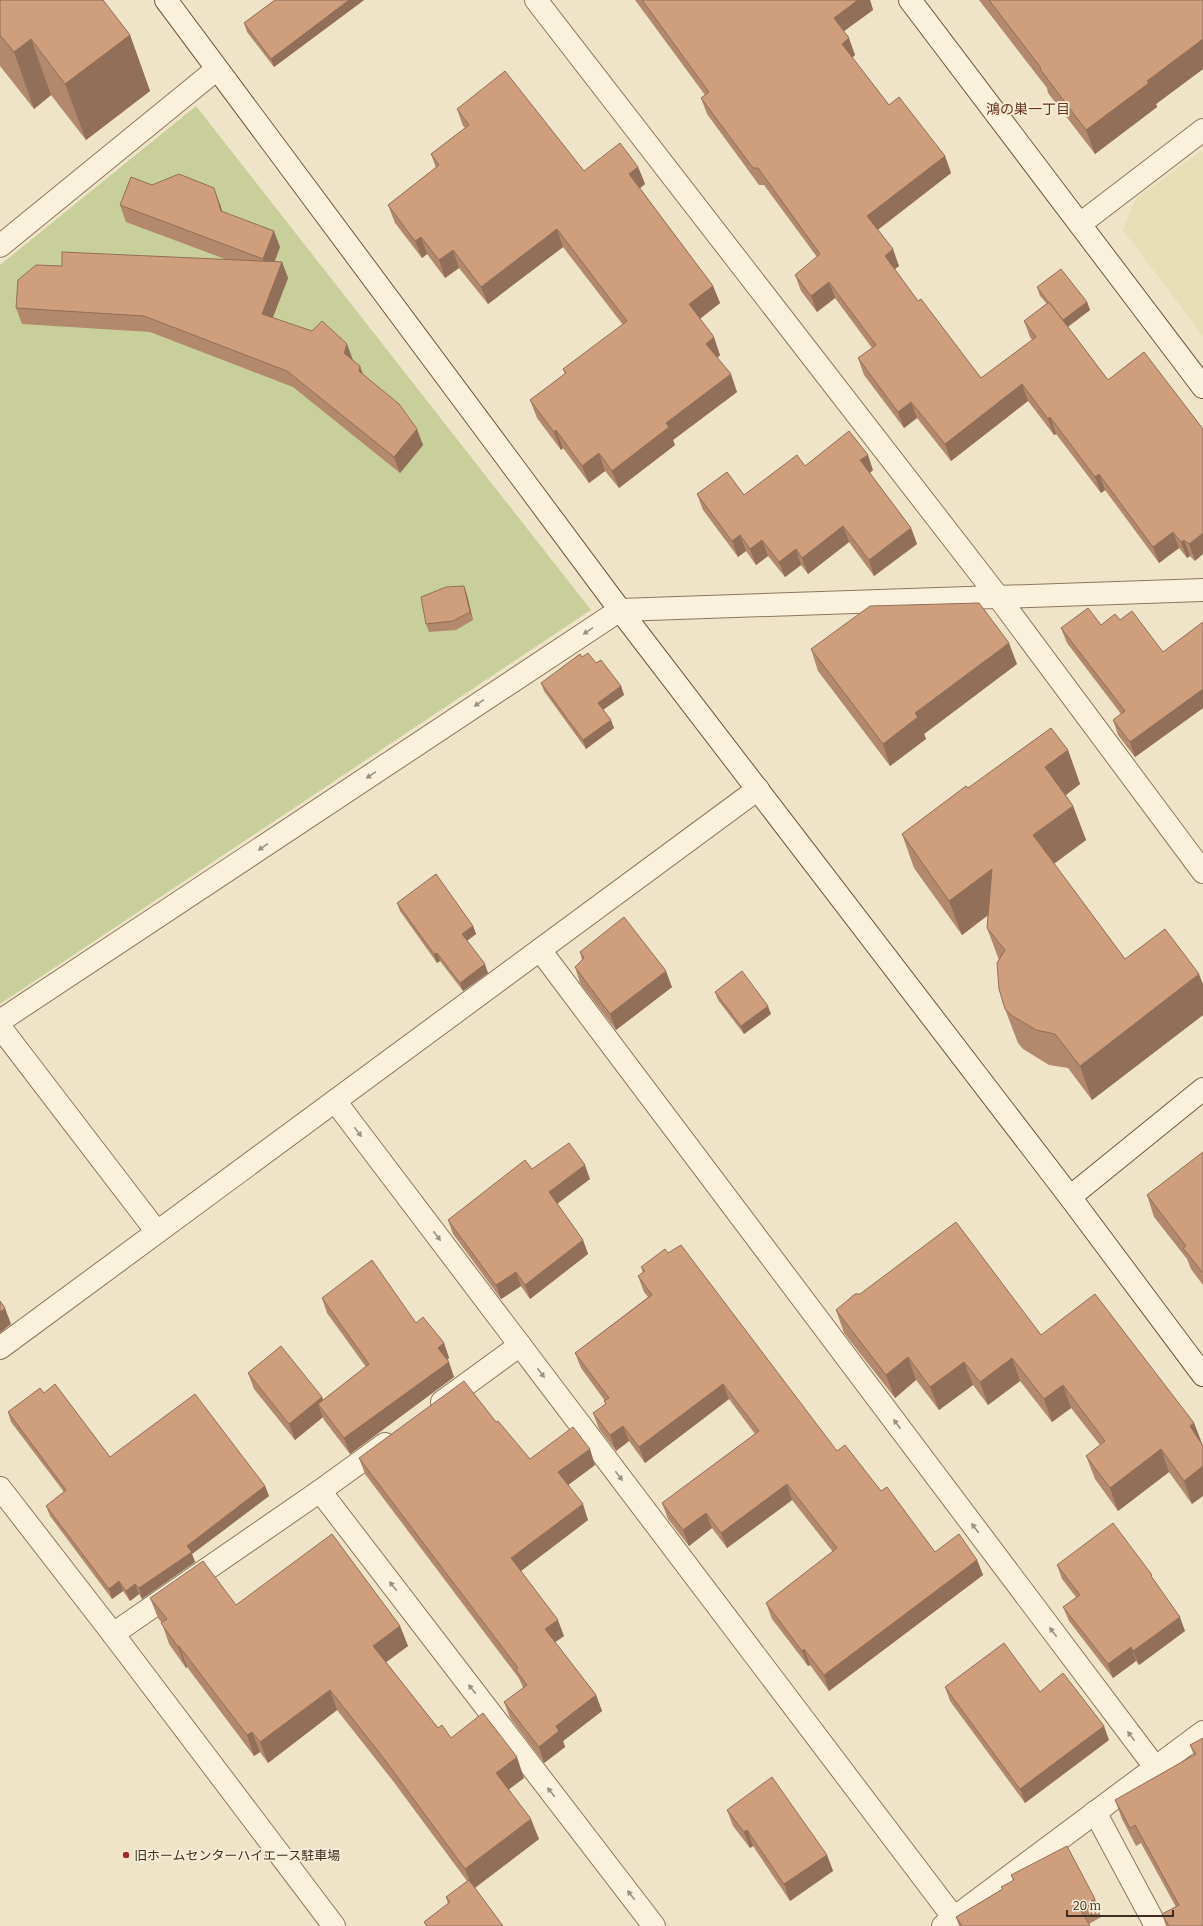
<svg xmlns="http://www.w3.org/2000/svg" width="1203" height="1926" font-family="Bitter,'Noto Sans JP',serif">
	<rect width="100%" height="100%" fill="#f0e4c8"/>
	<!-- farmland -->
	<path fill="#e6deb5" d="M1203,150V336L1123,230L1136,199Z"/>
	<!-- green -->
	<path fill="#c9cf9b" d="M196,106L591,610L0,1004V265Z"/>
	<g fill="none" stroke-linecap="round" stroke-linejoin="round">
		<defs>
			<g id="street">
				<path d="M536,0L999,598L1203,872"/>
				<path d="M1080,224L1203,130"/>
				<path d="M0,246L217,69"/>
				<path d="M540,950L1155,1767"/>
				<path d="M0,1021L620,610L1203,590"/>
				<path d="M0,1027L157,1232"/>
				<path d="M335,1101L954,1918"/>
				<path d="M0,1348L758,789"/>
				<path d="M442,1402L520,1345"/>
				<path d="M0,1488L113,1634L334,1926"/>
				<path d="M320,1491L654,1926"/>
				<path d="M113,1634L320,1491L385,1444"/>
				<path d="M1095,1812L1156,1926"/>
				<path d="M943,1926L1203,1732"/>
			</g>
			<g id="secondary">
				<path d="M166,0L620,610L1070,1197L1203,1375"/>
				<path d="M910,0L1203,387"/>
				<path d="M1070,1197L1203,1089"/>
			</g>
		</defs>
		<!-- street casing -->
		<use href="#street" stroke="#8d765c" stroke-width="24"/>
		<!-- secondary casing -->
		<use href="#secondary" stroke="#6f573f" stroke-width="24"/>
		<!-- street -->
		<use href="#street" stroke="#faf1dc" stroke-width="22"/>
		<!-- secondary -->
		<use href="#secondary" stroke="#faf1dc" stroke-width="22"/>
	</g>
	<!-- wall -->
	<g fill="#b2896c">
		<path d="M0,0L130,35L150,91L86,140L51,95L34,109L0,66Z"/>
		<path d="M275,0H364L274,67L247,32L244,23Z"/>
		<path d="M635,0H870L873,10L844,31L855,55L852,58L889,105L945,156L951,173L878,230L899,266L895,269L918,301L981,378L1032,340L1030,337L1024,321L1047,304L1040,296L1037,287L1087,302L1090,310L1068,327L1108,380L1144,352L1195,561L1190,556L1187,558L1179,548L1159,563L1105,490L1101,493L1056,434L1054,435L1028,401L951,461L917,418L904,428L864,375L858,358L872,348L835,298L817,312L801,291L795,275L817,257L764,185H759L707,114L701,98L705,95Z"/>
		<path d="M979,0H1203V69L1156,104L1157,107L1095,154L1048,93L1047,88Z"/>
		<path d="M457,109L584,171L638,167L645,184L640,188L713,286L720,303L700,318L720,355L717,358L737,392L673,440L675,445L619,488L605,471L589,483L563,448L561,450L537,418L530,400L565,374L563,369L623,325L563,247L488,304L459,268L445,278L427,254L422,258L395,223L388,205L436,168L431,154L465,128L463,126Z"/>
		<path d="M152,185L220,204L222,211L280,247L275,261L282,262L288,278L273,317L353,360L363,375L423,445L400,473L293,387L150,332L22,324L16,308L62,266L225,259L126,222L120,205Z"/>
		<path d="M873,470L870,473L911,528L917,544L874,576L849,542L808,574L801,565L785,577L768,556L756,565L746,551L738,557L703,510L697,494L744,495Z"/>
		<path d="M464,586L467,595L473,620L456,630L429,632L426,624Z"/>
		<path d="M1120,620L1163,652L1203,622V708L1135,757L1118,735L1113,720L1121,714L1067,643L1061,628L1101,625Z"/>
		<path d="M811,649L1017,664L924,734L926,739L890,766L818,671Z"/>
		<path d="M582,657L596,663L621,686L624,695L603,710L614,728L586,749L544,691L541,683Z"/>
		<path d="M1068,750L1080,784L1066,795L1073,806L1086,840L1054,864L1125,959L1203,984V1015L1092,1100L1068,1068L1049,1065L1023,1049L1018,1043L1005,1009L999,960L987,928L988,915L962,935L914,868L902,834L968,788Z"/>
		<path d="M397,903L473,926L476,934L467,941L488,973L463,991L440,961L437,963L400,911Z"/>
		<path d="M580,952L672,987L616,1030L580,983L575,967L582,960Z"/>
		<path d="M715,992L771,1014L744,1034L718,1000Z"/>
		<path d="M1203,1152V1285L1191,1269L1187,1259L1154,1217L1147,1195Z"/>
		<path d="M532,1169L590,1179L557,1204L583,1240L588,1254L530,1299L521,1286L501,1299L453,1234L448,1220Z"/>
		<path d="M668,1253L837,1451L881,1491L935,1552L977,1560L983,1575L829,1691L810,1665L808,1666L772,1619L766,1603L833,1552L792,1500L727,1548L712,1528L689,1546L668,1519L662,1503L755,1434L729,1399L645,1463L629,1441L616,1451L599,1429L593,1413L606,1404L604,1401H605L581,1368L575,1353L648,1297L644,1292L638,1276L643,1273L641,1267Z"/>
		<path d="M322,1298L416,1323L444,1343L449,1358L447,1360L454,1377L350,1454L324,1420L323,1417L295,1440L254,1389L248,1373L322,1397L323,1400L366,1367L327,1313Z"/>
		<path d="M836,1310L1041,1335L1194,1423L1202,1444L1192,1504L1169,1472L1118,1511L1095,1479L1086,1456L1100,1445L1071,1408L1052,1422L1020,1381L988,1405L973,1385L939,1410L916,1380L895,1398L844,1333Z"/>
		<path d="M44,1393L110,1457L265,1486L269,1496L192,1554L195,1562L142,1599L139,1594L130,1601L123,1591L112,1599L50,1516L46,1506L64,1492L11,1422L8,1412Z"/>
		<path d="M496,1422L530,1459L595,1465L568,1485L588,1520L521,1571L564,1636L555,1642L596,1695L602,1711L563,1741L565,1747L544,1763L510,1718L504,1702L523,1688L522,1685L518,1677L365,1474L359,1458Z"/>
		<path d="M1057,1565L1154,1581L1185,1631L1139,1665L1136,1661L1113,1678L1069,1621L1063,1607L1076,1597L1062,1579Z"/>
		<path d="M150,1598L236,1605L400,1626L408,1646L386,1662L438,1728L451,1738L524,1778L509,1789L539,1839L475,1888L503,1926H426L424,1922L448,1904L446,1897L467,1881L393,1781L337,1710L268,1763L260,1752L254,1756L187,1667L186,1668L169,1644L162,1623L158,1618Z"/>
		<path d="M945,1687L1109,1740L1025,1803L950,1701Z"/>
		<path d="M1203,1738V1926H1166L1162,1914L1176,1907L1141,1843L1136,1846L1122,1819L1115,1800L1194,1755L1190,1745Z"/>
		<path d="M727,1810L827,1855L833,1871L790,1901L753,1846L750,1848L733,1826Z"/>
		<path d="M1011,1875L1095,1899L1101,1917L1089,1924L1090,1926H959L956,1917L1002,1889L1013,1881Z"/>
	</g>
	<!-- shaded-wall -->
	<g fill="#916f58">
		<path d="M349,0H364L274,67L271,59Z"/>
		<path d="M858,0H870L873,10L840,34L834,18Z"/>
		<path d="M130,35L150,91L86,140L65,84Z"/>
		<path d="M849,38L855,55L848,61L842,44Z"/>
		<path d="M31,39L51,95L34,109L14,52Z"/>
		<path d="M1203,39V69L1156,104L1157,107L1095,154L1086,130L1147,81Z"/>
		<path d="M945,156L951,173L873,233L867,216Z"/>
		<path d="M638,167L645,184L635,192L629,174Z"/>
		<path d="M214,188L220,204L227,227L221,211Z"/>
		<path d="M557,229L563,247L488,304L481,287Z"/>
		<path d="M274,231L280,247L269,276L263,259Z"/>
		<path d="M421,237L427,254L422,258L415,241Z"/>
		<path d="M893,249L899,266L891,272L885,256Z"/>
		<path d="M453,250L459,268L445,278L439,260Z"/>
		<path d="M282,262L288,278L268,330L262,314Z"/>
		<path d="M829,282L835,298L817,312L811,296Z"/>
		<path d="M713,286L720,303L696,322L689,304Z"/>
		<path d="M1087,302L1090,310L1066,328L1063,320Z"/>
		<path d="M714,337L720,355L713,362L706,344Z"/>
		<path d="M347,344L353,360L350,370L344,353Z"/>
		<path d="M360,366L366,382L359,371Z"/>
		<path d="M731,374L737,392L673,440L675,445L619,488L612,471L666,423Z"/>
		<path d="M1022,384L1028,401L951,461L945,444Z"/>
		<path d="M911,402L917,418L904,428L898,412Z"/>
		<path d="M1050,417L1056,434L1054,435L1048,419Z"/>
		<path d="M417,429L423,445L400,473L394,457Z"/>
		<path d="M556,430L563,448L561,450L554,432Z"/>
		<path d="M599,453L605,471L589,483L582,466Z"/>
		<path d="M868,455L873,470L866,476L860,460Z"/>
		<path d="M1099,474L1105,490L1101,493L1095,477Z"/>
		<path d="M843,526L849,542L808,574L802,558Z"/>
		<path d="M911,528L917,544L874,576L869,560Z"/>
		<path d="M1173,532L1179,548L1159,563L1153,547Z"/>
		<path d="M1203,533V554L1195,561L1189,544Z"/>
		<path d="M740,535L746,551L738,557L732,541Z"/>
		<path d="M762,540L768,556L756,565L750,549Z"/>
		<path d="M1184,540L1190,556L1187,558L1181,542Z"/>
		<path d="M796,549L801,565L785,577L779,562Z"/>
		<path d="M464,586L467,595L473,620L470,612Z"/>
		<path d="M1009,643L1017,664L924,734L926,739L890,766L883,744L915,713Z"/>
		<path d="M621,686L624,695L601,711L598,703Z"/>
		<path d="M1203,689V708L1135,757L1130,742Z"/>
		<path d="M611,720L614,728L586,749L583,740Z"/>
		<path d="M1068,750L1080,784L1058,801L1045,767Z"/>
		<path d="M1073,806L1086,840L1045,870L1033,835Z"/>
		<path d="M992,869L1004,903L962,935L949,901Z"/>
		<path d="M473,926L476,934L465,942L462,934Z"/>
		<path d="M437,953L440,961L437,963L434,954Z"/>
		<path d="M485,964L488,973L463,991L460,983Z"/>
		<path d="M666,971L672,987L616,1030L610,1014Z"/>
		<path d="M1199,974L1203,984V1015L1092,1100L1080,1066Z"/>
		<path d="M768,1006L771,1014L744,1034L741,1026Z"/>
		<path d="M585,1165L590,1179L554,1206L549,1192Z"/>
		<path d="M583,1240L588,1254L530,1299L525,1285Z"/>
		<path d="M516,1272L521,1286L501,1299L496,1285Z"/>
		<path d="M5,1308L11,1324L0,1333V1312Z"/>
		<path d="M444,1343L449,1358L443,1363L438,1348Z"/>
		<path d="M908,1357L916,1380L895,1398L886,1375Z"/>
		<path d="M1012,1358L1020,1381L988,1405L980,1382Z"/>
		<path d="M449,1362L454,1377L350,1454L344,1438Z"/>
		<path d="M964,1362L973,1385L939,1410L930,1387Z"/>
		<path d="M723,1384L729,1399L645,1463L639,1447Z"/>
		<path d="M1063,1385L1071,1408L1052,1422L1044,1399Z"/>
		<path d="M322,1397L328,1413L318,1404L323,1417L295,1440L289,1424Z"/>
		<path d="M1194,1423L1203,1446L1190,1426Z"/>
		<path d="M623,1426L629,1441L616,1451L610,1435Z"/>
		<path d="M590,1449L595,1465L564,1488L558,1472Z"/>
		<path d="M1161,1449L1169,1472L1118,1511L1110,1488Z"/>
		<path d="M1203,1466V1496L1192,1504L1184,1481Z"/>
		<path d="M787,1484L792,1500L727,1548L721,1533Z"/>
		<path d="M265,1486L269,1496L192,1554L195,1562L142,1599L139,1588L187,1546Z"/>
		<path d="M583,1504L588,1520L517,1574L511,1558Z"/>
		<path d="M706,1513L712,1528L689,1546L683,1530Z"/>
		<path d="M977,1560L983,1575L829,1691L824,1675Z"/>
		<path d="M119,1581L123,1591L112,1599L109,1589Z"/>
		<path d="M135,1584L139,1594L130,1601L126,1591Z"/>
		<path d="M1180,1617L1185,1631L1139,1665L1133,1651Z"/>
		<path d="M558,1620L564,1636L551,1645L545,1629Z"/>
		<path d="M400,1626L408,1646L381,1666L373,1646Z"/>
		<path d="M179,1646L187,1667L186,1668L178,1647Z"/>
		<path d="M1131,1647L1136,1661L1113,1678L1108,1664Z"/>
		<path d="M804,1649L810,1665L808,1666L802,1651Z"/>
		<path d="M330,1690L337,1710L268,1763L260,1742Z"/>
		<path d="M596,1695L602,1711L563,1741L565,1747L544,1763L539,1747L556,1726Z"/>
		<path d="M1104,1726L1109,1740L1025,1803L1020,1789Z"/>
		<path d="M252,1732L260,1752L254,1756L247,1735Z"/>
		<path d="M517,1757L524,1778L504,1793L496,1773Z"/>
		<path d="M531,1819L539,1839L473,1889L465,1869Z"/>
		<path d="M747,1830L753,1846L750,1848L744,1832Z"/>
		<path d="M827,1855L833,1871L790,1901L784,1884Z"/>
	</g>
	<!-- building -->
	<g fill="#cf9f7d" stroke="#916f58">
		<path d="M0,0H103L130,35L65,84L31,39L14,52L0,35Z"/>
		<path d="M275,0H349L271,59L244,23Z"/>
		<path d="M642,0H858L834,18L849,38L842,44L889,105L899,97L945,156L867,216L893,249L885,256L918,301L921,299L981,378L1036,337L1024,321L1049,302L1108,380L1144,352L1203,429V533L1189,544L1184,540L1181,542L1173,532L1153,547L1099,474L1095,477L1050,417L1048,419L1022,384L945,444L911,402L898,412L858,358L876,345L829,282L811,296L795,275L820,254L758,168H753L701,98L709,92Z"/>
		<path d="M989,0H1203V39L1147,81L1149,83L1086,130L1040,69L1041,68Z"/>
		<path d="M505,71L584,171L620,143L638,167L629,174L713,286L689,304L714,337L706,344L731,374L666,423L669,427L612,471L599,453L582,466L556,430L554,432L530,400L566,373L563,369L627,321L557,229L481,287L453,250L439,260L421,237L415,241L388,205L439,165L431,154L469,125L457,109Z"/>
		<path d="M179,174L214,188L221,211L274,231L263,259L120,205L131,177L152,185Z"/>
		<path d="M62,252L282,262L262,314L312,331L322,321L347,344L344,353L360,366L359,371L399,404L417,429L394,457L287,371L144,316L16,308L18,280L36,265L62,266Z"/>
		<path d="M1061,269L1087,302L1063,320L1049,302V303L1037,287Z"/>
		<path d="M849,431L868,455L860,460L911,528L869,560L843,526L802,558L796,549L779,562L762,540L750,549L740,535L732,541L697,494L727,472L744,495L797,455L805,466Z"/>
		<path d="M464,586L470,612L453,621L426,624L421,597L446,587Z"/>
		<path d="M979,603L1009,643L915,713L918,717L883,744L811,649L870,606Z"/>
		<path d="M1088,608L1101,625L1115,614L1120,620L1132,611L1163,652L1203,622V689L1130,742L1113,720L1125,711L1061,628Z"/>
		<path d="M588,653L596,663L601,660L621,686L598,703L611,720L583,740L541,683L580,654L582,657Z"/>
		<path d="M1051,728L1068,750L1045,767L1073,806L1033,835L1125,959L1165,929L1199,974L1080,1066L1055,1034L1036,1030L1011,1015L1005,1009L999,989L997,963L1005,950L987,928L992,869L949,901L902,834L966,786L968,788Z"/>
		<path d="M436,874L473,926L462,934L485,964L460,983L437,953L434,954L397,903Z"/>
		<path d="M624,917L666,971L610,1014L575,967L584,958L580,952Z"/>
		<path d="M742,971L768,1006L741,1026L715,992Z"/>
		<path d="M569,1143L585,1165L549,1192L583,1240L525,1285L516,1272L496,1285L448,1220L525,1160L532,1169Z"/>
		<path d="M1203,1152V1273L1183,1248L1186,1246L1147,1195Z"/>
		<path d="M956,1222L1041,1335L1095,1294L1194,1423L1190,1426L1203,1446V1466L1184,1481L1161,1449L1110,1488L1086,1456L1105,1441L1063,1385L1044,1399L1012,1358L980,1382L964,1362L930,1387L908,1357L886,1375L836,1310L855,1294H860Z"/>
		<path d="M681,1245L837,1451L845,1445L881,1491L887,1487L935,1552L959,1534L977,1560L824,1675L804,1649L802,1651L766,1603L837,1548L787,1484L721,1533L706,1513L683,1530L662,1503L759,1431L723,1384L639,1447L623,1426L610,1435L593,1413L606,1404L604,1401L609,1398L575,1353L652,1295L638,1276L645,1271L641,1267L665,1249L668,1253Z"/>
		<path d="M372,1260L416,1323L423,1317L444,1343L438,1348L449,1362L344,1438L318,1404L369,1364L322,1298Z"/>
		<path d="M0,1301L5,1308L0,1312Z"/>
		<path d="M281,1346L322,1397L289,1424L248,1373Z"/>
		<path d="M464,1381L496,1422L498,1421L530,1459L573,1427L590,1449L558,1472L583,1504L511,1558L558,1620L545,1629L596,1695L556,1726L559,1731L539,1747L504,1702L527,1685L516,1670L518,1668L359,1458Z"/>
		<path d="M55,1384L110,1457L195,1394L265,1486L187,1546L192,1552L139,1588L135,1584L126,1591L119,1581L109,1589L46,1506L66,1490L8,1412L40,1388L44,1393Z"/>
		<path d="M1113,1523L1152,1575L1151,1576L1180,1617L1133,1651L1131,1647L1108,1664L1063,1607L1080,1595L1057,1565Z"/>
		<path d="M332,1534L400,1626L373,1646L438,1728L442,1725L451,1738L483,1713L517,1757L496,1773L531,1819L465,1869L385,1760L330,1690L260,1742L252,1732L247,1735L179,1646L178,1647L161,1623L167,1619L150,1598L203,1561L236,1605Z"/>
		<path d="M1004,1643L1040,1692L1063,1673L1104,1726L1020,1789L945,1687Z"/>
		<path d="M1203,1738V1926H1169L1162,1914L1179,1905L1135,1825L1130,1828L1115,1800L1196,1754L1190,1745Z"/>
		<path d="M772,1777L827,1855L784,1884L747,1830L744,1832L727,1810Z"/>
		<path d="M1067,1846L1095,1899L1079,1907L1090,1926H962L956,1917L1003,1889L1001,1887L1014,1880L1011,1875Z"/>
		<path d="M469,1880L503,1926H427L424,1922L450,1902L446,1897Z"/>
	</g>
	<!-- one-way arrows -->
	<defs><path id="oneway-solid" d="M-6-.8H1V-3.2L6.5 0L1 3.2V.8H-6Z"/></defs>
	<g fill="#9c907e">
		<use href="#oneway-solid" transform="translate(588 631) rotate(146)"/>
		<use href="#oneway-solid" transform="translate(479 703) rotate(146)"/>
		<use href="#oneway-solid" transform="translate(371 775) rotate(146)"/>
		<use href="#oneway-solid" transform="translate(263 847) rotate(146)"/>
		<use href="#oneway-solid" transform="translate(358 1132) rotate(53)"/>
		<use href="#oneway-solid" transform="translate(437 1236) rotate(53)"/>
		<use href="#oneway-solid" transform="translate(541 1373) rotate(53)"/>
		<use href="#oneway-solid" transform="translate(897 1424) rotate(-127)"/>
		<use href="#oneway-solid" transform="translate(619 1476) rotate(53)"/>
		<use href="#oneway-solid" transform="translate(975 1528) rotate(-127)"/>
		<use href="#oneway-solid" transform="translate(393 1586) rotate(-128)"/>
		<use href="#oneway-solid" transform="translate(1053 1632) rotate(-127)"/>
		<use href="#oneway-solid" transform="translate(472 1689) rotate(-128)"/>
		<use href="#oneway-solid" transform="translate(1131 1736) rotate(-127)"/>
		<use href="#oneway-solid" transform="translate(551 1792) rotate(-128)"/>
		<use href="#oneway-solid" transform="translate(631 1895) rotate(-128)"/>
	</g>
	<!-- markers -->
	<circle fill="#9e2a2b" stroke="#f7eed8" stroke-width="1.5" cx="126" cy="1855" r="4"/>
	<g text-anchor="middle" stroke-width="3.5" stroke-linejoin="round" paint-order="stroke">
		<!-- poi labels -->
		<g font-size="13" fill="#3d2e20" stroke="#f7eed8" text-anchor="start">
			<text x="134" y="1860">旧ホームセンターハイエース駐車場</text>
		</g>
		<!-- neighbourhood labels -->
		<g font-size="14" fill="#6b2e1e" stroke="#f7eed8">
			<text x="1028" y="114">鴻の巣一丁目</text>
		</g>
	</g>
	<!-- scale -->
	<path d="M1067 1910v6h106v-6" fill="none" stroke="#3d2e20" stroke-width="2"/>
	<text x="1073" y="1910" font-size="12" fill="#3d2e20" stroke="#f7eed8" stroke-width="3" paint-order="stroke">20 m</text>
</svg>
